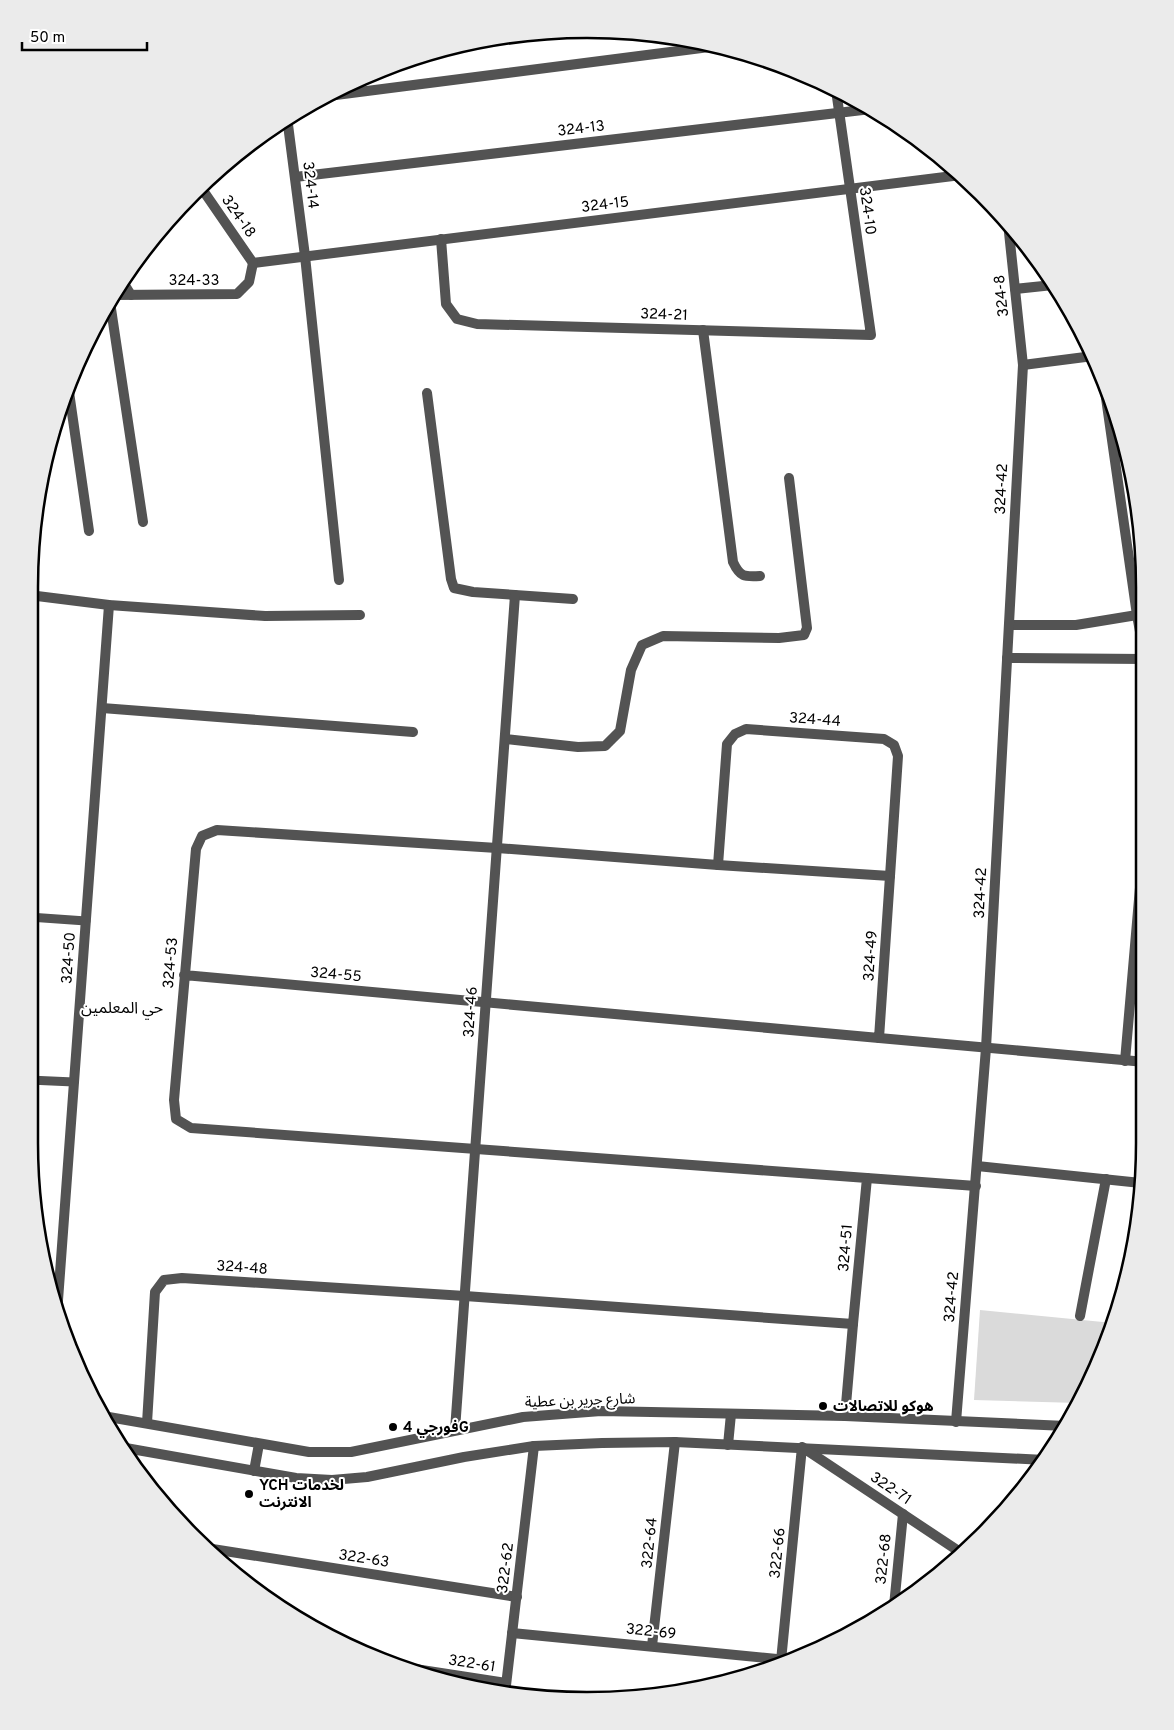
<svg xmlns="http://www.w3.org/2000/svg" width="1174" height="1730" font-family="Overpass,'Noto Sans Arabic',sans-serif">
	<rect width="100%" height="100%" fill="#fff"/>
	<!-- green -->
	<path fill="#dadada" d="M980,1310L1113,1323L1103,1357L1078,1403L974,1400Z"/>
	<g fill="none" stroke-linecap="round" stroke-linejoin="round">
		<!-- lane -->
		<g stroke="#535353" stroke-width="9">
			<path d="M29,917L86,921"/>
			<path d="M29,1080L74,1082"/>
		</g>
		<!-- street -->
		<g stroke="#535353" stroke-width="10">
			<path d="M328,96L717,46"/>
			<path d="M287,117L305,256L339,580"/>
			<path d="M295,177L871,109"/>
			<path d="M200,186L253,263"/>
			<path d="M441,239L446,304L457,319L477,324L871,335L836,90"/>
			<path d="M253,263L961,175"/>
			<path d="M123,282L131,295"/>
			<path d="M1015,289L1053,285"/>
			<path d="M114,295L237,294L249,282L253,263"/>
			<path d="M110,302L143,522"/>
			<path d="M703,330L733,562C740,577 744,577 760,576"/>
			<path d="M1023,365L1093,356"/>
			<path d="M1105,391L1137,615L1145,659"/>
			<path d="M69,392L89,531"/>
			<path d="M427,393L451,579L454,588L473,592L573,599"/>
			<path d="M29,595L109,605L265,616L360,615"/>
			<path d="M1009,625H1076L1137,615"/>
			<path d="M1007,658L1145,659"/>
			<path d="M102,708L413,732"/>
			<path d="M505,739L578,747L605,746L620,731L631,670L642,645L663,636L779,638L804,635L807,628L789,478"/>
			<path d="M718,865L727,744L735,734L746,729L884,739L894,745L898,756L890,876"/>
			<path d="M879,1038L1145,1062"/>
			<path d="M1125,1061L1145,830"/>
			<path d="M977,1166L1141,1183"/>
			<path d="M867,1178L976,1186"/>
			<path d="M57,1314L109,605"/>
			<path d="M1080,1316L1106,1179"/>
			<path d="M103,1416L309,1452H351L523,1417L601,1411L845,1416L1066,1426"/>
			<path d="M845,1416L853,1324"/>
			<path d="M956,1422L986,1048L1023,365L1008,223"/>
			<path d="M147,1423L155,1292L164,1280L182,1278L465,1296L853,1324L867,1178L191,1128L176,1119L174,1100L196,849L202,836L217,830L497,848L718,865L890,876L879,1038L184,975"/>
			<path d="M455,1430L515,595"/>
			<path d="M728,1445L731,1414"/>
			<path d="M120,1447L296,1478L332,1480L367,1477L464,1457L534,1446L602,1443L675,1442L1045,1460"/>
			<path d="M131,1463L133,1450"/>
			<path d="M254,1471L259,1444"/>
			<path d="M206,1548L517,1597"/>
			<path d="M894,1606L903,1514"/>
			<path d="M512,1633L787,1660"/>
			<path d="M652,1646L675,1442"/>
			<path d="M781,1661L802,1447L963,1554"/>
			<path d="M402,1667L506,1683"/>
			<path d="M505,1694L534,1446"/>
		</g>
	</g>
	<!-- markers -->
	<g fill="#000" stroke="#fff" stroke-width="2">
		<circle cx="823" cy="1406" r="5"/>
		<circle cx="393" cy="1427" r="5"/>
		<circle cx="249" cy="1494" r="5"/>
	</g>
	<g text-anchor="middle" stroke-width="4" stroke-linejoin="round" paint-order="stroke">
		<!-- street labels -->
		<g font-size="15" fill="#000" stroke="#fff">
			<text transform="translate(581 128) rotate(-7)" y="5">324-13</text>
			<text transform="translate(311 185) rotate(83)" y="5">324-14</text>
			<text transform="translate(605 204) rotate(-7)" y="5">324-15</text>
			<text transform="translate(868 211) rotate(82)" y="5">324-10</text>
			<text transform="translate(239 216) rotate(55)" y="5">324-18</text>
			<text x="194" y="285">324-33</text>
			<text transform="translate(1001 296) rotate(-96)" y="5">324-8</text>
			<text transform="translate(664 314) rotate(2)" y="5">324-21</text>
			<text transform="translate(1001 489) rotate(-87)" y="5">324-42</text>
			<text transform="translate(815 719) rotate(4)" y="5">324-44</text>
			<text transform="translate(980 893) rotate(-87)" y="5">324-42</text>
			<text transform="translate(870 956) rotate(-86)" y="5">324-49</text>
			<text transform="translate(68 958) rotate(-86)" y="5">324-50</text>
			<text transform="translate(170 963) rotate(-85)" y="5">324-53</text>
			<text transform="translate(336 974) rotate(5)" y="5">324-55</text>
			<text transform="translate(470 1012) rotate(-86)" y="5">324-46</text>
			<text transform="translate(845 1248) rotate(-85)" y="5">324-51</text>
			<text transform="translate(242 1267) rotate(4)" y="5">324-48</text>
			<text transform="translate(951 1297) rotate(-85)" y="5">324-42</text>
			<text transform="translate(580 1400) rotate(-2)" y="5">شارع جرير بن عطية</text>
			<text transform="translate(891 1488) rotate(34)" y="5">322-71</text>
			<text transform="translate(649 1543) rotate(-84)" y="5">322-64</text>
			<text transform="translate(777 1553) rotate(-84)" y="5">322-66</text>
			<text transform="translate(364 1558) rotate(9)" y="5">322-63</text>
			<text transform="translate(883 1559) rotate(-84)" y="5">322-68</text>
			<text transform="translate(505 1568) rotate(-83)" y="5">322-62</text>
			<text transform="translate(651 1631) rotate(6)" y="5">322-69</text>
			<text transform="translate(472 1663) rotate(9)" y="5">322-61</text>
		</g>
		<!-- poi labels -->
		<g font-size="15" font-weight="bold" fill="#000" stroke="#fff" text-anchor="start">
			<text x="833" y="1411">هوكو للاتصالات</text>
			<text x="403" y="1432">فورجي 4G</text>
			<text x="259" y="1490">YCH لخدمات<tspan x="259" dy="17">الانترنت</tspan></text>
		</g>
		<!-- neighbourhood labels -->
		<g font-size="16" fill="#000" stroke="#fff">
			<text x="122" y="1013">حي المعلمين</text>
		</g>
	</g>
	<!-- crop -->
	<path d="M0 0H1174V1730H0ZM587 38H587A549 549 0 0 1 1136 587V1143A549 549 0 0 1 587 1692H587A549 549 0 0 1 38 1143V587A549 549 0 0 1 587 38Z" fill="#ebebeb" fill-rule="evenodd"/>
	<path fill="none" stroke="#000" stroke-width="2.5" d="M587 38H587A549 549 0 0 1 1136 587V1143A549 549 0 0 1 587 1692H587A549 549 0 0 1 38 1143V587A549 549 0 0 1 587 38Z"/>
	<!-- scale -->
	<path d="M22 42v8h125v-8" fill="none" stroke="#000000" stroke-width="2.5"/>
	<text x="30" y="42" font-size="15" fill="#000000" stroke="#ffffff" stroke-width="4" paint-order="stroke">50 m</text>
</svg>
